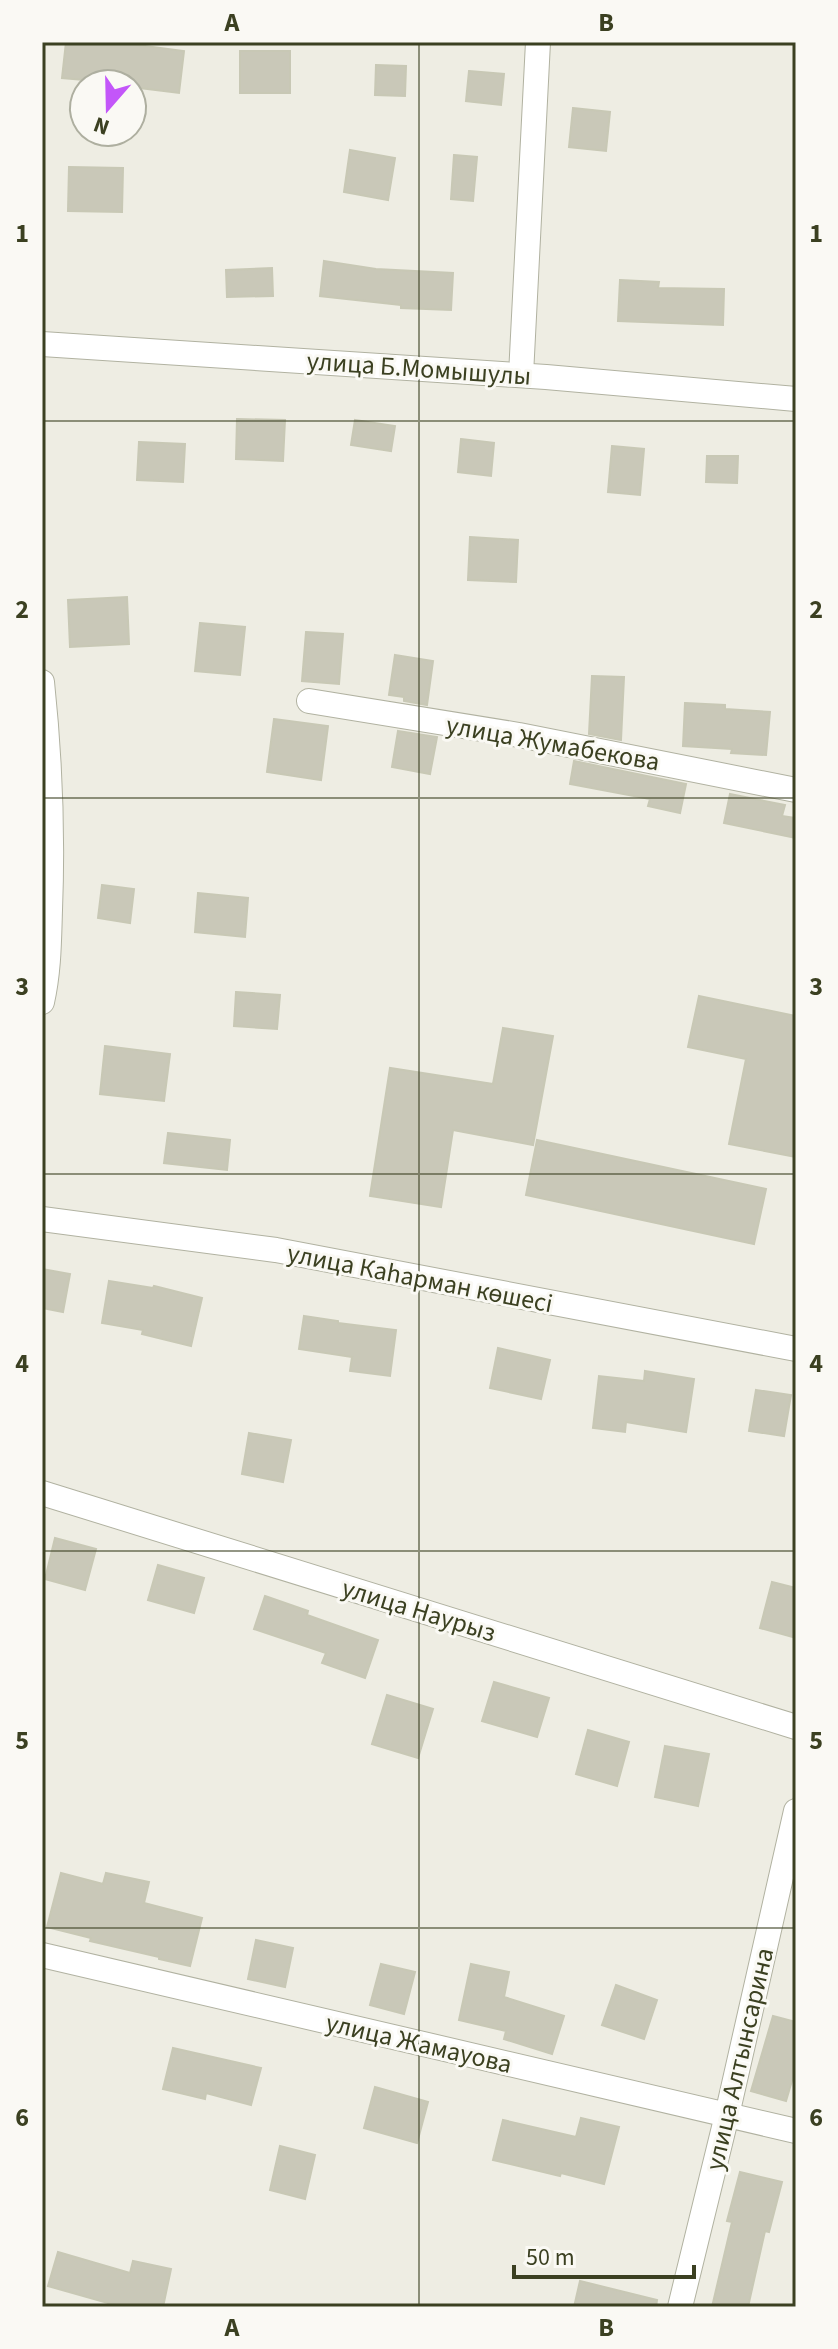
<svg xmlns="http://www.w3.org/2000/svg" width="838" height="2349" font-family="'Source Sans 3',sans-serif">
	<rect width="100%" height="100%" fill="#eeede3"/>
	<!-- building -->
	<g fill="#c9c8b8" stroke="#c8c8b5" stroke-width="2">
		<path d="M66,42H115L184,51L179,93L132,87V84L62,78Z"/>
		<rect x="240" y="51" width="50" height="42"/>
		<path d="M376,65L406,66L405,96L375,95Z"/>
		<path d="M469,71L504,74L501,105L466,101Z"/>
		<path d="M573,108L610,112L606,151L569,147Z"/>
		<path d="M350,150L395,158L388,200L344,192Z"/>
		<path d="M454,155L477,157L473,201L451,199Z"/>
		<path d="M69,167L123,168L122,212L68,211Z"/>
		<path d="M324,261L376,269L453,273L451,310L401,308V305L320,296Z"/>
		<path d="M272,268L273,296L227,297L226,270Z"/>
		<path d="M620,280L659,282L658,288L724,289L723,325L618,321Z"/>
		<path d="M237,419L285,420L283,461L236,459Z"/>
		<path d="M355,420L395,426L391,451L351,445Z"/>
		<path d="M461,439L494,443L491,476L458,472Z"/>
		<path d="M139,442L185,444L183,482L137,480Z"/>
		<path d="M612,446L644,449L640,495L608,492Z"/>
		<path d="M707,456H738L737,483L706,482Z"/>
		<path d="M470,537L518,540L516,582L468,580Z"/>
		<path d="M127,597L129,644L70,647L68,600Z"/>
		<path d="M200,623L245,627L240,675L195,671Z"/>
		<path d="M306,632L343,634L339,684L302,681Z"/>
		<path d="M395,655L433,661L427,705L404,701V697L389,695Z"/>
		<path d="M592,676L624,677L621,740L589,734Z"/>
		<path d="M685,703L725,705V709L770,712L766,755L731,753L732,749L683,746Z"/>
		<path d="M274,719L328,726L321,780L267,772Z"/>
		<path d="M398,731L437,737L430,774L392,767Z"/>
		<path d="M574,761L686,784L680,813L648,806L650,799L570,784Z"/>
		<path d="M730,794L785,805L782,816L796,818V838L724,823Z"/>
		<path d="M102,885L134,889L130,923L98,918Z"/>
		<path d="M198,893L248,898L245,937L195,932Z"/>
		<path d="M236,992L280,995L277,1029L234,1026Z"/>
		<path d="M699,996L796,1016V1157L729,1144L746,1059L688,1047Z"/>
		<path d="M503,1028L553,1036L533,1145L453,1130L441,1207L370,1196L390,1068L493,1084Z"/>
		<path d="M105,1046L170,1054L164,1101L100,1094Z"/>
		<path d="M168,1133L230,1140L227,1170L164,1163Z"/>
		<path d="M537,1140L766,1189L754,1244L526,1195Z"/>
		<path d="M42,1269L70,1274L63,1312L42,1308Z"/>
		<path d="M109,1281L153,1288L154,1286L202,1298L191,1346L142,1334L143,1330L102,1323Z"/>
		<path d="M304,1316L338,1321V1323L396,1330L390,1376L350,1371L352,1357L299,1349Z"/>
		<path d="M498,1348L550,1360L541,1399L490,1388Z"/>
		<path d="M645,1371L694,1379L686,1432L626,1422L625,1432L593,1428L599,1376L644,1381Z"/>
		<path d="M756,1390L791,1395L784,1436L749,1431Z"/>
		<path d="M249,1433L291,1440L283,1482L242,1474Z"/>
		<path d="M55,1538L96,1549L85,1590L45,1579Z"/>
		<path d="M158,1565L204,1578L194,1613L148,1600Z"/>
		<path d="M772,1582L796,1588V1638L760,1628Z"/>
		<path d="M265,1596L308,1611L307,1615L378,1640L365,1678L322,1663L326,1653L254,1629Z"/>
		<path d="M494,1682L549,1698L537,1737L482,1721Z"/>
		<path d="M387,1695L433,1709L418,1758L372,1744Z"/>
		<path d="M588,1730L629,1742L617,1786L576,1774Z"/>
		<path d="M665,1746L709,1754L698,1806L655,1797Z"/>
		<path d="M61,1873L103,1884L106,1873L149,1882L144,1903L202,1918L190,1966L159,1959V1957L90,1941L91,1938L47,1927Z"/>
		<path d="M256,1940L293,1948L285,1987L248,1979Z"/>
		<path d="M381,1964L415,1972L404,2014L370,2005Z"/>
		<path d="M471,1964L509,1972L504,1997L564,2016L552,2054L504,2039L506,2031L459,2020Z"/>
		<path d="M616,1985L657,2000L644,2039L602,2025Z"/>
		<path d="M773,2016L796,2022V2067L786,2101L751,2091Z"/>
		<path d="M173,2048L261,2068L251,2105L206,2093L205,2099L163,2089Z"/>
		<path d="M375,2087L428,2102L417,2143L364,2128Z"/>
		<path d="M581,2118L619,2127L604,2184L561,2173L560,2176L493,2160L503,2120L576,2137Z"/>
		<path d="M280,2146L315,2155L305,2199L270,2190Z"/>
		<path d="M740,2172L782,2182L769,2232L765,2231L748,2307H712L732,2222L727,2221Z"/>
		<path d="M58,2252L130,2273L133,2261L171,2269L163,2307H122L48,2286Z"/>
		<path d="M580,2281L657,2300L656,2307H574Z"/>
	</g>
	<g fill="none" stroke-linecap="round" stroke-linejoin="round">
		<defs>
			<g id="minor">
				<path d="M42,344L546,377L796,399"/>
				<path d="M521,375L538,42"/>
				<path d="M42,682C50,758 53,834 50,910C49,941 49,971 42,1002"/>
				<path d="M309,701L519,735L796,790"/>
				<path d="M42,1219L276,1250L796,1349"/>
				<path d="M42,1493L796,1727"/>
				<path d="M42,1955L796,2131"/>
				<path d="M680,2307L727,2115L796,1811"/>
			</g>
		</defs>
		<!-- minor casing -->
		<use href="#minor" stroke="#b1b2a1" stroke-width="26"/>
		<!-- minor -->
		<use href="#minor" stroke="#fff" stroke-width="24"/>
	</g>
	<!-- grid -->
	<path fill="none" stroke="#3b4021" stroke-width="2" stroke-opacity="0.55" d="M419,42V2307M42,421H796M42,798H796M42,1174H796M42,1551H796M42,1928H796"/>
	<g text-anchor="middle" stroke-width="6" stroke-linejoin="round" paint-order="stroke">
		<!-- street labels -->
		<g font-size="26" fill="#3b4021" stroke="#faf9f4">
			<text transform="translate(419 368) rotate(4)" y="9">улица Б.Момышулы</text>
			<text transform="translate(553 743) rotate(10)" y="9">улица Жумабекова</text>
			<text transform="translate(420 1278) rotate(11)" y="9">улица Каһарман көшесі</text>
			<text transform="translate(419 1610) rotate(17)" y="9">улица Наурыз</text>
			<text transform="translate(419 2043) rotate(13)" y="9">улица Жамауова</text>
			<text transform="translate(739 2059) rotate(-77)" y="9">улица Алтынсарина</text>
		</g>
	</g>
	<!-- border -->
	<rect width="838" height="2349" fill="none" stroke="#faf9f4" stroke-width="88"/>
	<!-- north arrow -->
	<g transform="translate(108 108) rotate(200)"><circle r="38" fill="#faf9f4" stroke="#aeafa0" stroke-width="2"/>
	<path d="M0-6L14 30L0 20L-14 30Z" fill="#c356f9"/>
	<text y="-12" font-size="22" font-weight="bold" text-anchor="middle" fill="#3b4021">N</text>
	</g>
	<!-- scale -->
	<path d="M514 2265v12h180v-12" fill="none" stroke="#3b4021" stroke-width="4"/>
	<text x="526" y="2265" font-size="24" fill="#3b4021" stroke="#faf9f4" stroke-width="6" paint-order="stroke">50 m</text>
	<rect x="44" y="44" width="750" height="2261" fill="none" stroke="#3b4021" stroke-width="3"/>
	<g font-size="26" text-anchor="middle" font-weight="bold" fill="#3b4021">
		<text x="232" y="31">A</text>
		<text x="606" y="31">B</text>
		<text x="22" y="242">1</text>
		<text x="816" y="242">1</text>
		<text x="22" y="618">2</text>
		<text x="816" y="618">2</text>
		<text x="22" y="995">3</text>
		<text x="816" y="995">3</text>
		<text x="22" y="1372">4</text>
		<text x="816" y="1372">4</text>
		<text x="22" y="1749">5</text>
		<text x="816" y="1749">5</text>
		<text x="22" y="2126">6</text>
		<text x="816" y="2126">6</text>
		<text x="232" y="2336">A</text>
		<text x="606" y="2336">B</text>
	</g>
</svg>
